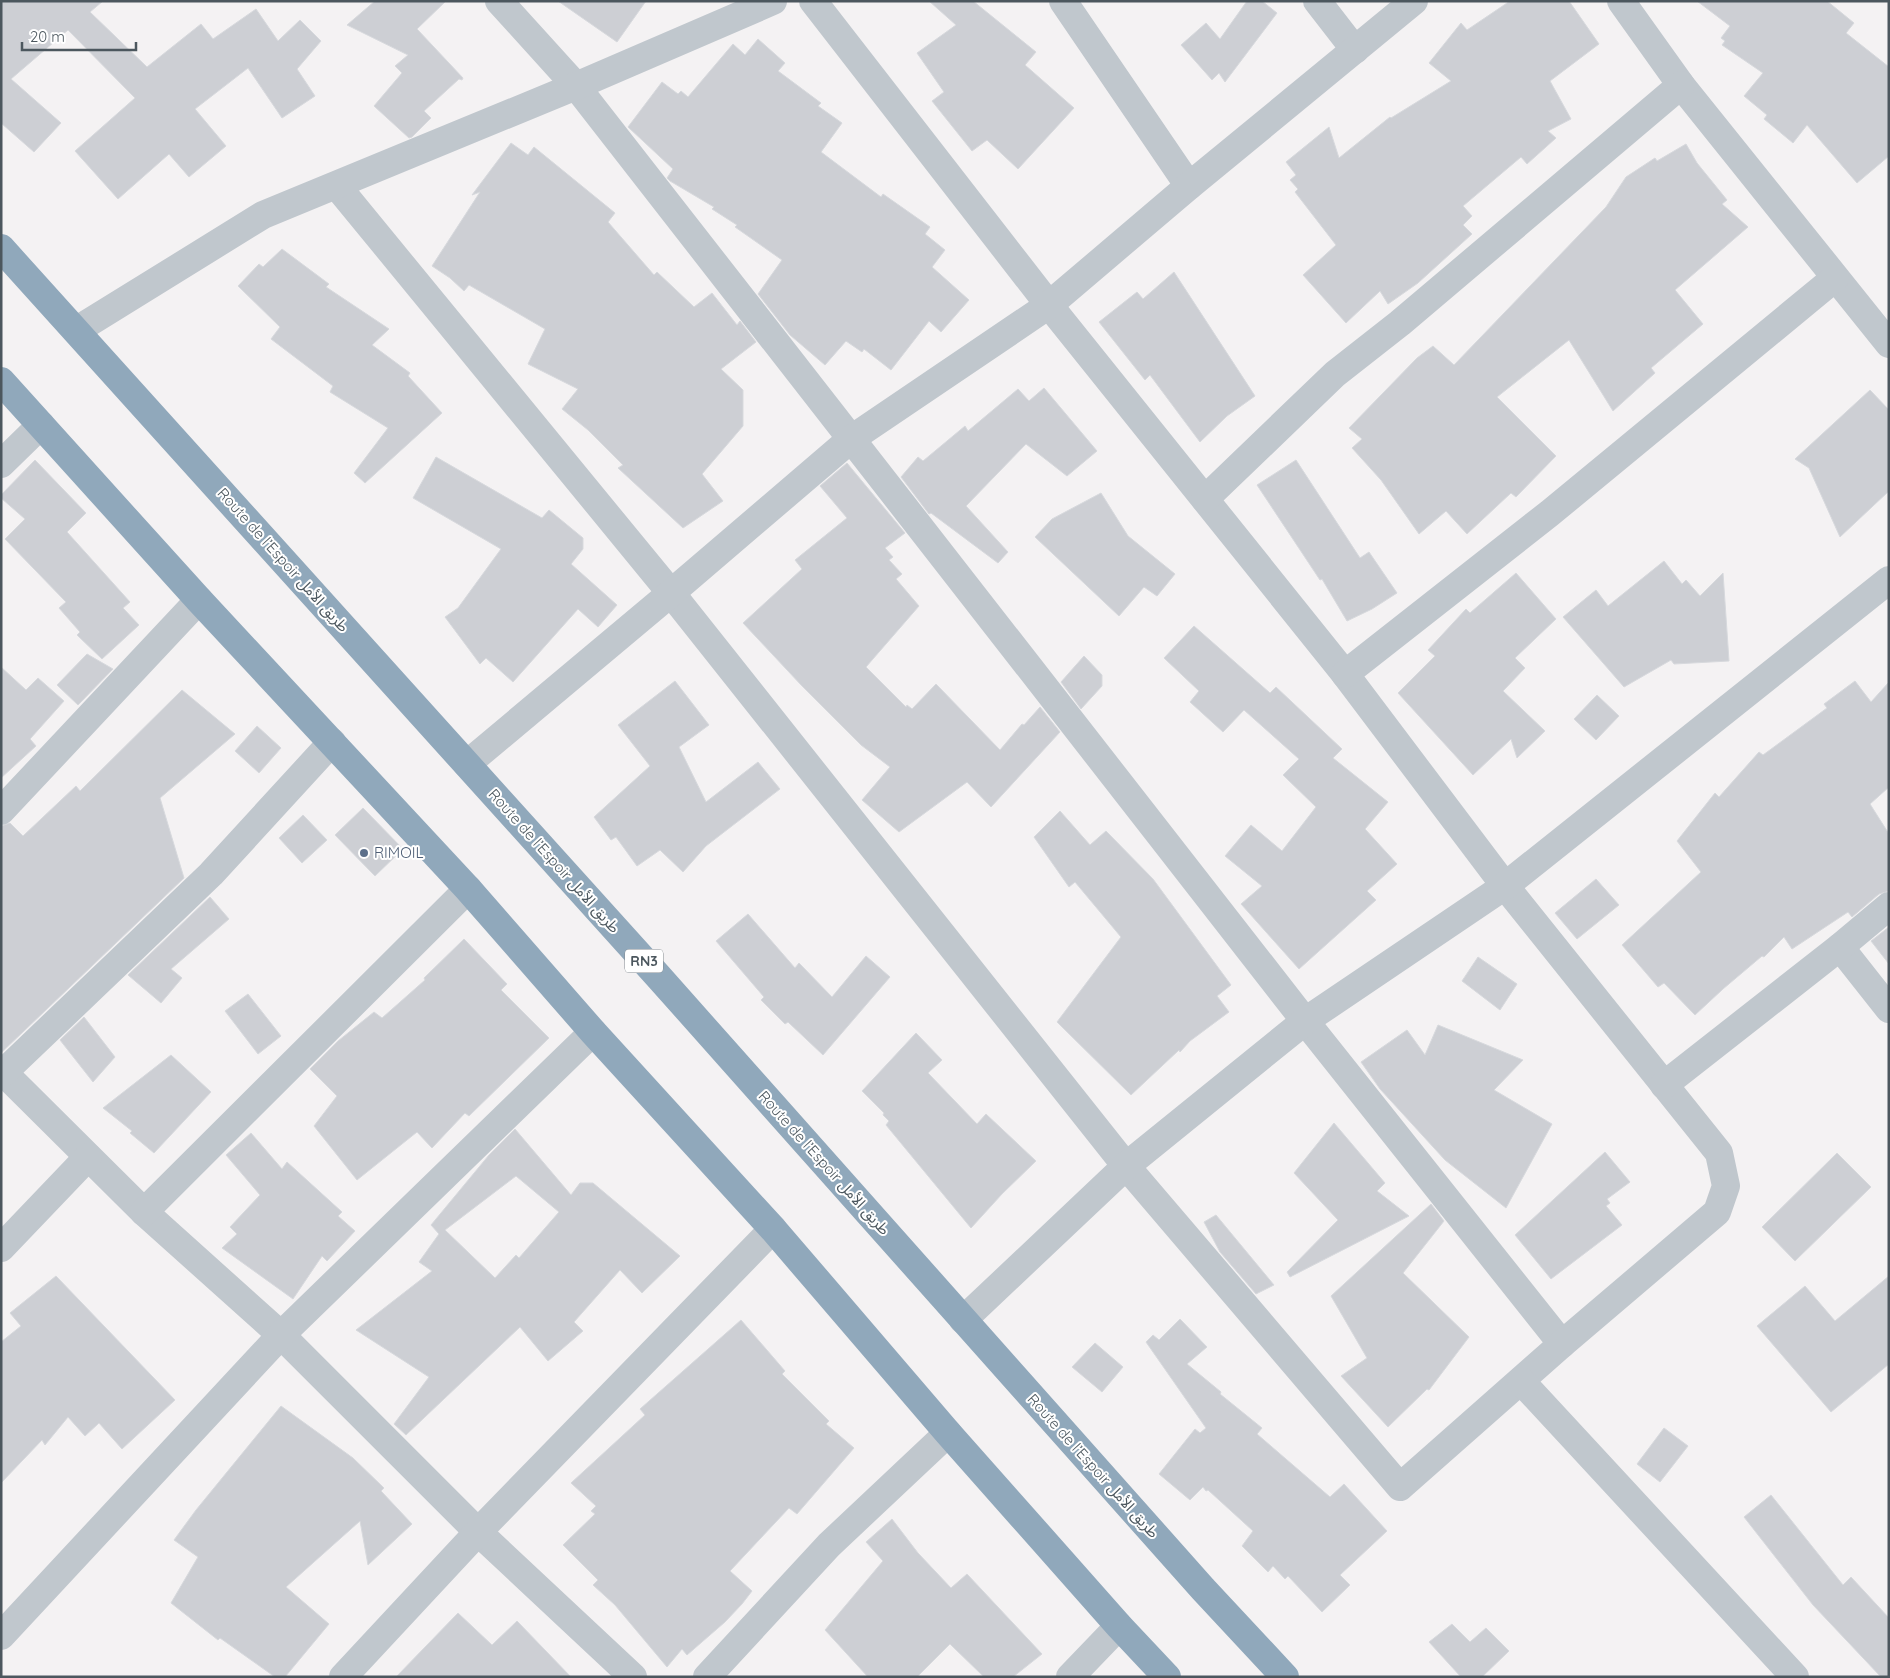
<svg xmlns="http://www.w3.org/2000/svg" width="1890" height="1678" font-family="Quicksand,'Noto Sans Arabic',sans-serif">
	<rect width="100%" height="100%" fill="#f4f2f3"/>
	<!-- building -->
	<g fill="#cdcfd4" stroke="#d7d9dd" fill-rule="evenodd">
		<path d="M1,1H103L90,12L147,67L201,24L213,39L256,9L278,41L300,20L321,41L297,69L315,96L282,118L248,68L195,109L226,146L189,177L169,154L118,199L75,151L135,98L68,30L11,79L61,123L34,152L1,123Z"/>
		<path d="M375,1H446L417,29L463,78L462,80L459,79L424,111L431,118L412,137L409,138L374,106L402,73L395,66L408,55L347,25Z"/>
		<path d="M558,1H646L617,42Z"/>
		<path d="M929,1H973L1036,52L1025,65L1074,108L1018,169L987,140L972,151L932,101L944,92L917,53L956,25Z"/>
		<path d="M1247,1H1262L1277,13L1225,82L1219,73L1212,80L1181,45L1206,23L1220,39Z"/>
		<path d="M1510,1H1569L1599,44L1550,81L1571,119L1548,131L1556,138L1527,164L1521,157L1463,206L1472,216L1463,225L1472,234L1418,283L1388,304L1380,291L1346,323L1303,275L1336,245L1295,192L1298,189L1290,180L1296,175L1286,162L1329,127L1339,158L1390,117L1391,118L1451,81L1429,63L1461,23L1467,30Z"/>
		<path d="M1697,1H1827L1854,23L1846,33L1889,67V156L1857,183L1807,125L1793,143L1764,119L1767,115L1744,96L1763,73L1722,45L1725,41L1721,38L1730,26Z"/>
		<path d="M758,39L785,63L778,71L821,103L818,106L842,123L821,152L881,197L883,194L930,227L925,234L945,250L932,267L969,300L941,332L929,321L891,370L864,349L862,352L846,341L825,365L790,335L758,294L782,260L735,227L737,225L712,209L714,207L670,181L667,178L673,169L628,127L662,82L678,94L681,91L688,97L733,44L745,55Z"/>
		<path d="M511,143L528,155L534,147L615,213L608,222L654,275L657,272L694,307L712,293L737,325L740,321L756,342L721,369L743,390V426L702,474L723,501L683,528L618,468L623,465L588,430L562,409L578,389L528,364L545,329L469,285L464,291L450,278L432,266L480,192L472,195Z"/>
		<path d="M1686,144L1697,163L1727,200L1722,204L1748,227L1675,290L1703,324L1651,368L1655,373L1613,411L1569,340L1497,397L1556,456L1516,497L1511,493L1467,534L1446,511L1419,534L1381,480L1352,448L1362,439L1349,428L1417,358L1433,346L1454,365L1606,207L1626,177L1655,158L1657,161Z"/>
		<path d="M282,249L329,284L326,287L389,329L372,345L410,373L408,376L442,413L365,483L354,473L388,428L330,392L333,386L271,339L280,327L238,286L259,264L263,267Z"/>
		<path d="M1174,272L1255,396L1227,416L1200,442L1150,375L1145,380L1099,322L1137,292L1143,299Z"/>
		<path d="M1044,388L1097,451L1067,476L1026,444L966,506L1008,552L998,563L931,513L929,514L901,477L918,457L923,461L965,426L968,431L1018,389L1029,401Z"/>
		<path d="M1870,390L1889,410V491L1840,537L1809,468L1795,459Z"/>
		<path d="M436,457L542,518L549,510L583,538V549L571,564L617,605L598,627L578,609L513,682L486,658L480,664L445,617L458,608L501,549L413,498Z"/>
		<path d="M35,460L86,513L67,532L130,602L123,608L139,625L102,659L77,635L80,632L59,608L66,602L5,539L25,519L1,498V495Z"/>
		<path d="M1296,460L1360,558L1369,552L1397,593L1372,609L1347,621L1322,579L1320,580L1257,485Z"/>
		<path d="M847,463L905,533L885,548L893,557L889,560L902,574L896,579L919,606L866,667L906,707L907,705L912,709L936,684L1000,750L1022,724L1024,725L1040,707L1060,732L991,807L967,782L899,832L862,800L890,767L861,745L802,686L743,623L802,569L795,560L847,518L820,486Z"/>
		<path d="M1101,493L1128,536L1175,574L1157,596L1144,587L1119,616L1035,537L1052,519Z"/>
		<path d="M1664,561L1682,584L1686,580L1700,596L1723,573L1729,661L1674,664L1671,660L1624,687L1563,617L1596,590L1608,606Z"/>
		<path d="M1516,573L1556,619L1515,658L1525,668L1503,691L1545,731L1517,758L1511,739L1473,775L1398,693L1435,656L1428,650L1466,609L1470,613Z"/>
		<path d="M1194,626L1270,693L1276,687L1342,749L1333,758L1388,802L1365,829L1397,864L1367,891L1376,900L1299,969L1241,904L1262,886L1225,856L1251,825L1282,851L1316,807L1283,775L1299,759L1244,710L1223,732L1190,702L1199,691L1164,658Z"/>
		<path d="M87,654L113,669L78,705L57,685Z"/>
		<path d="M1084,656L1102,675V686L1081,709L1061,682Z"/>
		<path d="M1,667L26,690L38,678L64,701L30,739L36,746L1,778Z"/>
		<path d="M675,681L709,725L679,747L706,802L758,762L780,789L706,846L683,872L660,850L637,866L616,837L611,840L594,817L650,766L618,725Z"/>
		<path d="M1855,681L1871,702L1889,682V787L1870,804L1889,834V891L1879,894L1852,917L1848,912L1792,949L1784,937L1764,957L1762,956L1723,989L1695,1015L1664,983L1658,987L1622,945L1701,872L1677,841L1715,793L1719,797L1759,752L1763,755L1827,708L1824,704Z"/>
		<path d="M182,690L235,734L160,798L184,878L1,1053V826L10,823L23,836L76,786L80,791Z"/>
		<path d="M1597,695L1619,716L1596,740L1574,719Z"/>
		<path d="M257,726L281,748L259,773L235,751Z"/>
		<path d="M363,808L403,849L375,876L335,835Z"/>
		<path d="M1060,811L1090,845L1106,831L1153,879L1231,985L1217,996L1229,1012L1190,1041L1180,1052L1179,1050L1131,1095L1057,1022L1121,937L1075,882L1069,887L1034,837Z"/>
		<path d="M303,815L327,840L302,863L279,838Z"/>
		<path d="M1596,879L1619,905L1577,939L1555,913Z"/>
		<path d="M210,897L229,919L171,969L182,978L161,1003L128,975Z"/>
		<path d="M748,914L795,968L799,963L832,997L866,956L890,977L823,1055L788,1022L785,1024L761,1000L764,997L716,941Z"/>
		<path d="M1889,927V964L1871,941Z"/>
		<path d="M464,939L507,984L501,990L549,1038L469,1116L465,1113L432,1148L417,1132L357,1180L314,1126L337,1096L310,1069L338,1041L374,1012L382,1018L425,980L424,978Z"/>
		<path d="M1478,957L1517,984L1500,1010L1462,981Z"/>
		<path d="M248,994L281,1036L258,1054L225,1011Z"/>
		<path d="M84,1017L115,1057L93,1082L60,1040Z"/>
		<path d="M1438,1025L1523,1060L1494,1090L1552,1124L1506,1208L1445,1160L1380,1089L1361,1062L1407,1030L1425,1055Z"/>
		<path d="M916,1033L942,1060L928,1073L977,1124L986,1114L1036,1161L1002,1194L971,1228L886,1125L889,1121L883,1115L884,1113L862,1091Z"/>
		<path d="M171,1055L211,1092L154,1153L130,1133L132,1131L103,1108Z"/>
		<path d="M1334,1123L1385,1183L1377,1191L1409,1216L1290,1277L1287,1272L1338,1220L1294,1173Z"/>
		<path d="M515,1129L571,1195L580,1183H593L680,1256L642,1293L620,1270L574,1322L583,1331L548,1361L520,1327L406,1435L394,1424L429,1377L356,1330L432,1271L419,1262L439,1234L431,1225L489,1155ZM516,1176L559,1212L519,1258L516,1255L495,1278L445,1230Z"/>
		<path d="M251,1133L282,1169L287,1162L342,1212L338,1216L355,1231L327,1261L322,1256L293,1299L222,1248L237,1234L230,1227L260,1195L226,1155Z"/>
		<path d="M1605,1152L1630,1182L1607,1199L1610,1203L1606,1206L1622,1225L1551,1279L1515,1235Z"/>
		<path d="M1837,1153L1871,1187L1795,1261L1762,1227Z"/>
		<path d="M1431,1204L1444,1221L1403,1273L1469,1337L1429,1390L1427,1389L1388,1427L1341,1376L1367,1358L1331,1296Z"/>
		<path d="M1216,1215L1274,1285L1256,1294L1220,1252L1204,1222Z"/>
		<path d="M56,1276L175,1400L122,1449L99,1423L85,1436L68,1417L45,1445L42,1440L1,1483V1342L21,1326L10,1313Z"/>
		<path d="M1889,1276V1364L1831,1412L1757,1326L1805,1286L1835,1321Z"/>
		<path d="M1180,1319L1207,1347L1187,1364L1221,1392L1220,1394L1262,1428L1257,1434L1330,1497L1344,1484L1387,1531L1340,1575L1350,1585L1322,1612L1288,1576L1285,1579L1273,1566L1268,1572L1242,1546L1253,1531L1208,1490L1206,1491L1203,1487L1190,1500L1159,1474L1195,1429L1200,1433L1206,1428L1146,1342L1153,1335L1159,1340Z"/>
		<path d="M741,1320L785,1371L782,1374L829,1421L826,1424L854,1448L797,1514L789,1508L730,1571L752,1591L742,1604L725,1622L687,1655L682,1649L667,1667L615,1605L593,1585L598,1580L563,1545L595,1514L591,1511L596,1506L571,1483L645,1415L640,1409Z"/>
		<path d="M1095,1343L1123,1367L1102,1392L1072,1367Z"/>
		<path d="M281,1406L353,1458L384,1488L381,1491L412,1524L368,1565L360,1521L286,1587L329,1624L285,1677H275L220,1638L218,1640L171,1603L198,1557L174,1540L196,1510Z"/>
		<path d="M1664,1428L1688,1446L1660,1482L1637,1464Z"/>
		<path d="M1771,1495L1843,1585L1851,1577L1889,1618V1677H1881L1813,1605L1744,1517Z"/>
		<path d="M892,1519L918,1553L951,1588L967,1574L1042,1654L1013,1677H984L950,1644L917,1677H868L825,1630L883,1561L866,1542Z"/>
		<path d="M458,1613L492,1645L517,1621L571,1677H396Z"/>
		<path d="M1452,1624L1470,1642L1486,1628L1509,1651L1482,1677H1461L1429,1642Z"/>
	</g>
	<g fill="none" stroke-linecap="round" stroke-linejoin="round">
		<!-- street -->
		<g stroke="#c0c7cd" stroke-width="28">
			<path d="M499,1L576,86L1305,1021L1562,1344"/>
			<path d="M1063,1L1189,186"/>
			<path d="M1317,1L1355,50"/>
			<path d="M1621,1L1681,85L1889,344"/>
			<path d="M337,186L671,593L1126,1166L1400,1487L1562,1344L1717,1212L1726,1186L1719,1153L1505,886L1345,674L1049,305L813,1"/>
			<path d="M77,330L263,215L576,86L773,1"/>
			<path d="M1,464L41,425"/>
			<path d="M1205,499L1335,374L1400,323L1681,85"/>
			<path d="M1345,674L1550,513L1835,278"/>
			<path d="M467,764L671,593L851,439L1049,305L1189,186L1414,1"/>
			<path d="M1,811L199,600"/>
			<path d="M1840,947L1889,1009"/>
			<path d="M1,1070L144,1212L281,1335L478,1532L633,1677"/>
			<path d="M4,1072L211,874L332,742"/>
			<path d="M1664,1085L1840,947L1889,906"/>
			<path d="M144,1212L468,889"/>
			<path d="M1,1248L88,1157"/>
			<path d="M963,1320L1126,1166L1305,1021L1505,886L1889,580"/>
			<path d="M1521,1381L1795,1677"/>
			<path d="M1,1636L281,1335L593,1032"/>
			<path d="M343,1677L478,1532L773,1229"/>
			<path d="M707,1677L829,1545L948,1433"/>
			<path d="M1070,1677L1119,1626"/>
		</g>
		<!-- highway -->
		<g stroke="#90a8bb" stroke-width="28">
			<path d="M1,248L657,975L1203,1589L1285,1677"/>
			<path d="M1,381L199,600L468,889L593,1032L773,1229L948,1433L1119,1626L1167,1677"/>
		</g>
	</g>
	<!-- markers -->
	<circle fill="#5c6f8a" stroke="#fff" stroke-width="2" cx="364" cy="853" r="5"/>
	<g text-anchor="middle" stroke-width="4" stroke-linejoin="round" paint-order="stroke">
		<!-- shield labels -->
		<rect fill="#fff" stroke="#82898e" stroke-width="1" x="625" y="949.5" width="38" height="23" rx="4"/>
		<g font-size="14" font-weight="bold" fill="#4c575e">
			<text x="644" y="966">RN3</text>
		</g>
		<!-- street labels -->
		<g font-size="15" fill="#4c575e" stroke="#fff">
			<text transform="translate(283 560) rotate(48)" y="5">Route de l’Espoir طريق الأمل</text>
			<text transform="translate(554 861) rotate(48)" y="5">Route de l’Espoir طريق الأمل</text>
			<text transform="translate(824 1163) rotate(48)" y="5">Route de l’Espoir طريق الأمل</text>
			<text transform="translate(1093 1466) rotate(48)" y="5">Route de l’Espoir طريق الأمل</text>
		</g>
		<!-- service labels -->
		<g font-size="15" fill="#4e5e75" stroke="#fff" text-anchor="start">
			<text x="374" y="858">RIMOIL</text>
		</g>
	</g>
	<!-- border -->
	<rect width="1890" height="1678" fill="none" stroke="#4c575e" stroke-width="5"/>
	<!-- scale -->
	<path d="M22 42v8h114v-8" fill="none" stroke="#4c575e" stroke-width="2.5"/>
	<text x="30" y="42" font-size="15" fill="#4c575e" stroke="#ffffff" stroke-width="4" paint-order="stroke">20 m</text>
</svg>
